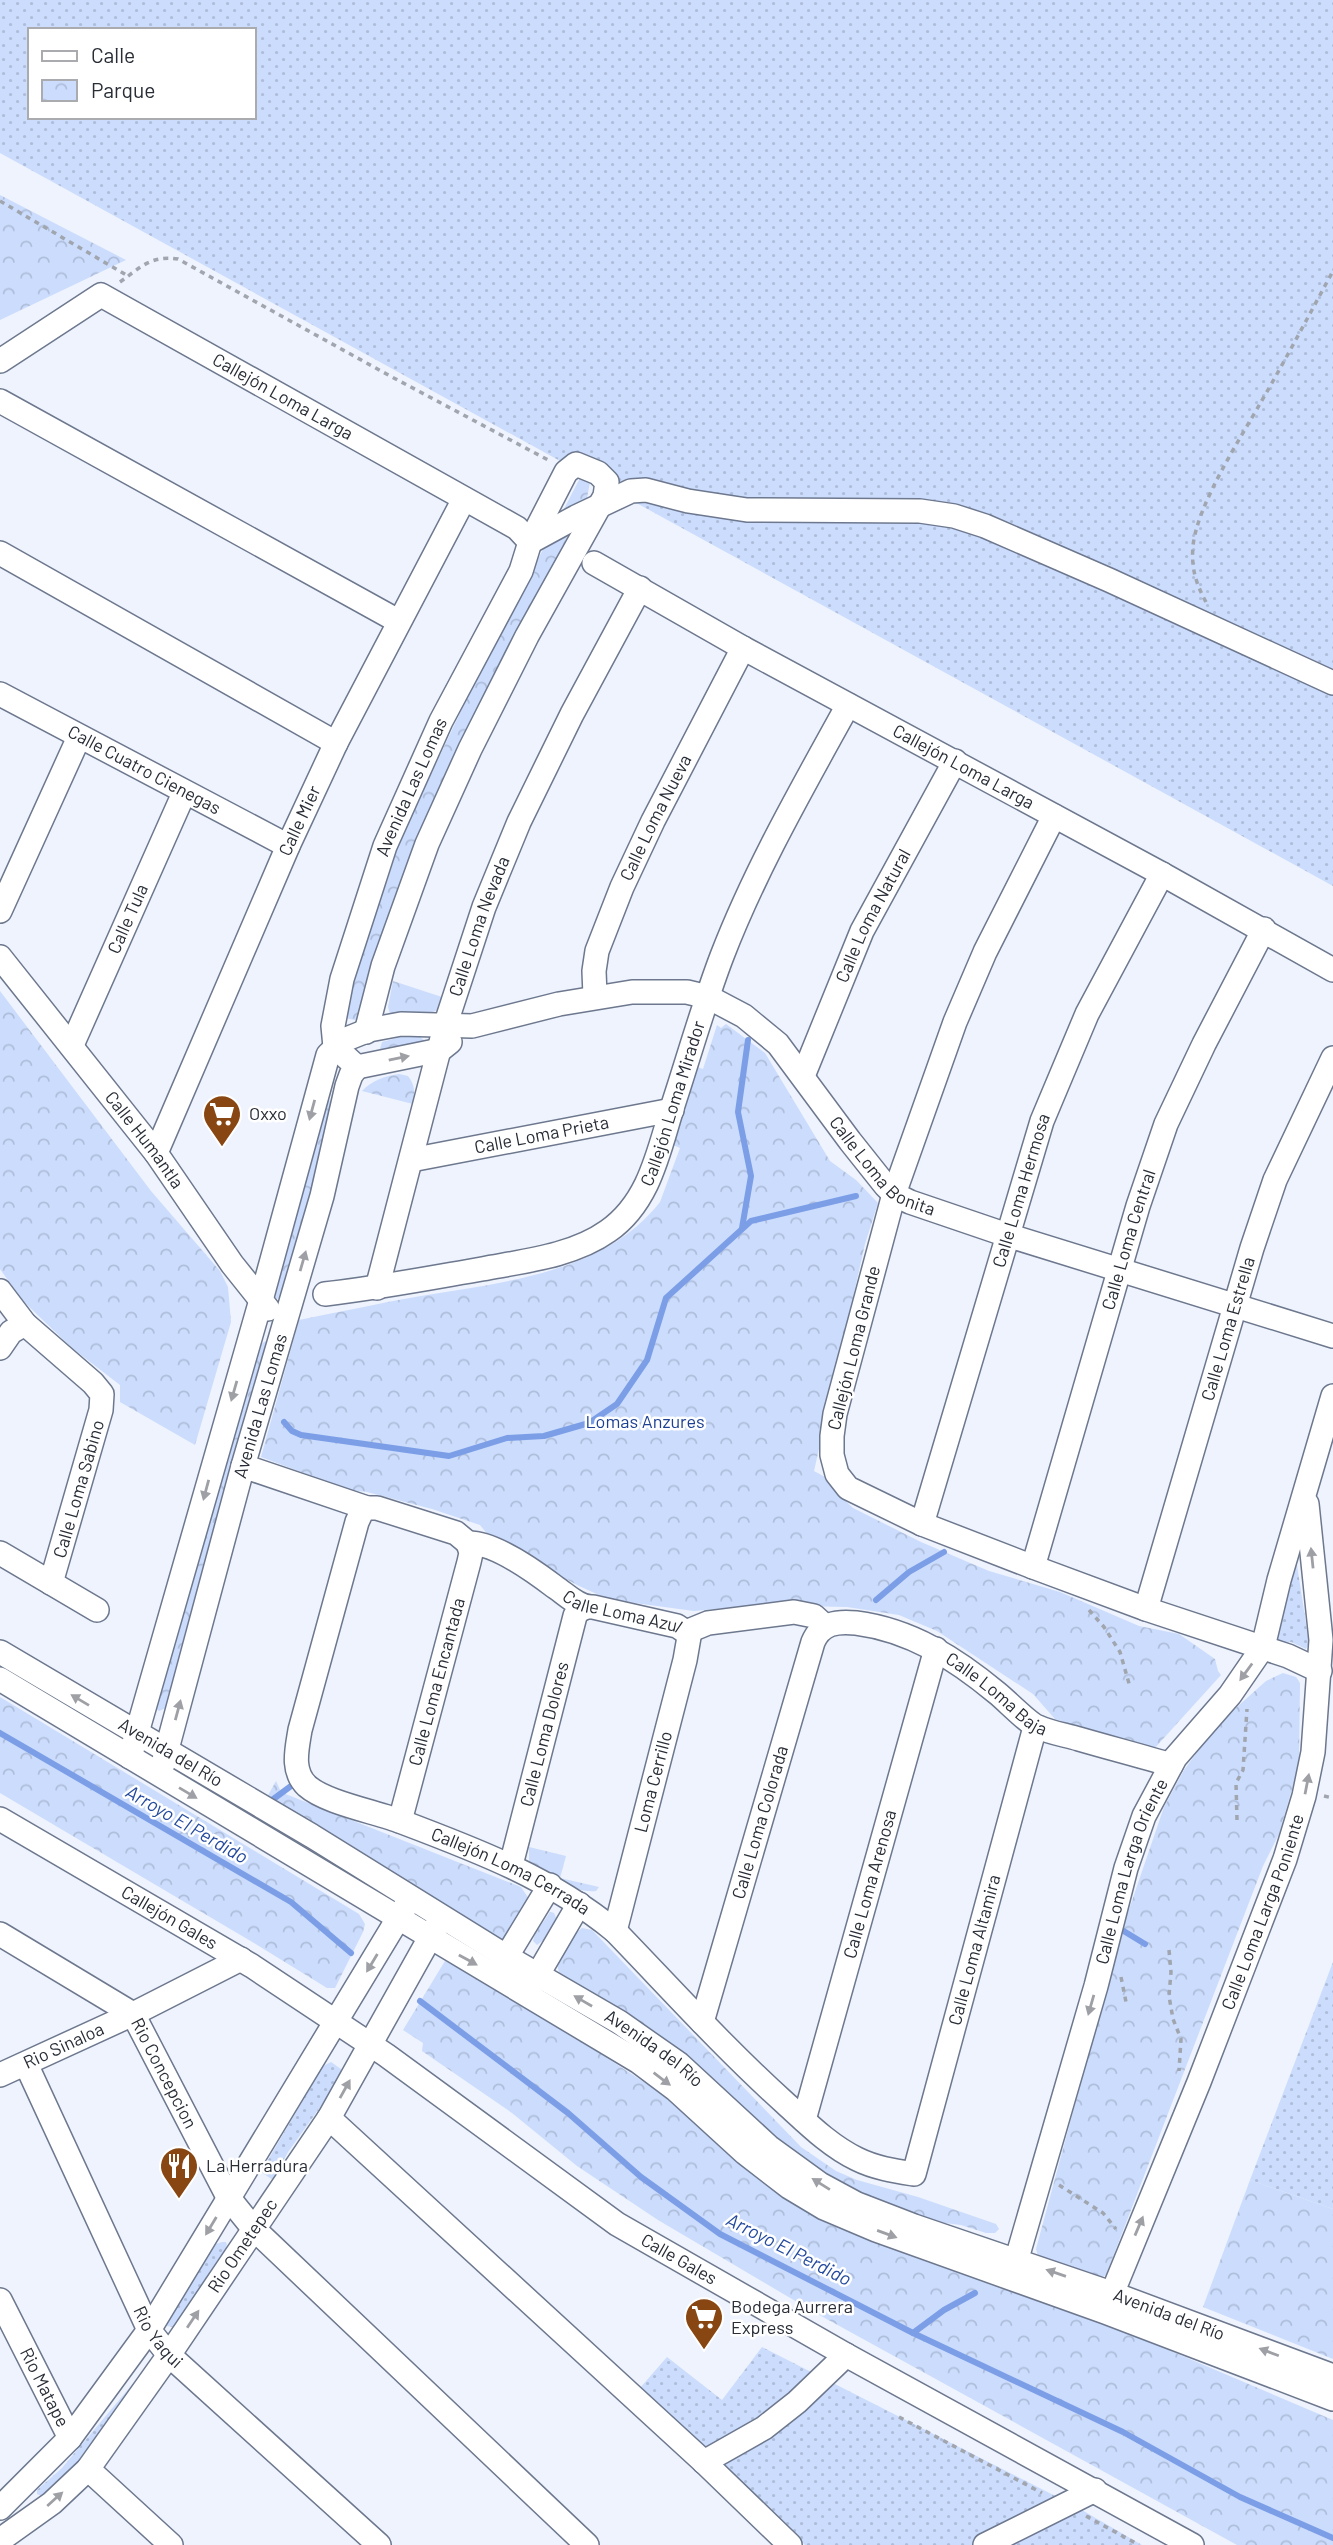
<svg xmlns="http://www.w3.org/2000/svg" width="1333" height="2545" font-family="Barlow,sans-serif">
	<defs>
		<pattern id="grass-dots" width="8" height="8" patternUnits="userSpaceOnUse" patternTransform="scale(1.75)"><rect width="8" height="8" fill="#cbdcfd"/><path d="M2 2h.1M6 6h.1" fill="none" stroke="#aebdd9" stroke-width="1.8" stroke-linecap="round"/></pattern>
		<pattern id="park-crowns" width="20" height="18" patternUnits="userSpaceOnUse" patternTransform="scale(1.75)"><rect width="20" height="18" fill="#cbdcfd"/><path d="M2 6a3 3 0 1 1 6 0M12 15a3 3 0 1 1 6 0" fill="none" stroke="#aebdd9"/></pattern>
	</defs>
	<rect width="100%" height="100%" fill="#eef3fd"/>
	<!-- grass -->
	<g fill="url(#grass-dots)" fill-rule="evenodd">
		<path d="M0,0H1333V886L0,153ZM30,30H254V117H30Z"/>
		<path d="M1297,1565L1309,1643L1306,1649L1291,1642L1276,1644L1294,1568Z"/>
		<path d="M1333,1962V2209L1250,2180Z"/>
		<path d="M331,2062L341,2069V2078L288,2152L273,2180L261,2172L323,2066Z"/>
		<path d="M222,2242H226L227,2249L224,2256L179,2328L167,2326L168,2318L216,2244Z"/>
		<path d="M762,2347L1075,2506L1142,2545H805L640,2388L667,2357L722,2400Z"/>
		<path d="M136,2380L141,2381L137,2395L48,2499L37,2494V2490L62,2468Z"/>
	</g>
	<!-- park -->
	<g fill="url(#park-crowns)">
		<path d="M0,195L126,260L0,320Z"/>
		<path d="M580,478L590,482L587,498L498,673L389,924L358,1018L355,1020L345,1018L347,1005L373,917L387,882L400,840L477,677Z"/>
		<path d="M393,981L445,998L441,1009C427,1014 404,1020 390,1014L388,1007Z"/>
		<path d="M0,991L151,1191L220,1271L228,1287L231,1322L195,1445L120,1402V1385L72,1348L22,1300L0,1269Z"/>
		<path d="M726,1024L765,1053L830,1161L856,1180L878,1203L865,1244L814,1471L825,1477L837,1493L853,1508L921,1542L989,1571L1060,1592L1139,1626L1179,1634L1215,1659L1218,1671L1221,1675L1153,1750L1055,1719L1033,1694L937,1631L899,1615L847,1607L756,1605L694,1611L620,1601L599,1595L577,1585L489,1536L480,1525L432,1509L367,1492L349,1490L261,1457L299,1320C340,1312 380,1303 421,1296C504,1282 605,1273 660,1202L680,1148L673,1145L697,1067L703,1069L717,1025L721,1028Z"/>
		<path d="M415,1033L424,1040L419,1048L383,1053L380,1049L382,1042Z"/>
		<path d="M399,1074L408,1076C415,1085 415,1092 413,1104L362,1091C371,1081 385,1076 399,1074Z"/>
		<path d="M333,1100L335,1107L285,1292L276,1300L272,1296L325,1101Z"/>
		<path d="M266,1341L269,1344L168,1704L166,1708L159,1711L156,1709L256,1347Z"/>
		<path d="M1283,1673L1296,1677L1300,1683L1299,1765L1279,1834L1263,1866L1106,2275L1100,2278L1038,2256L1036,2249L1122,1930L1164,1807L1184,1770L1218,1724L1266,1681Z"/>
		<path d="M0,1697L359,1914L365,1924L363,1932L335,1988H327L254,1943L0,1793Z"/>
		<path d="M276,1781L281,1792L288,1795L521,1887L529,1899L508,1938L500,1940L266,1799Z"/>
		<path d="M529,1847L566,1856L560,1878L599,1887L596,1891C574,1894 548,1873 529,1863Z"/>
		<path d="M550,1912L554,1913L556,1918L545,1939L537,1945L533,1941L535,1934Z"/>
		<path d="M582,1928L592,1930L801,2147L836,2171L857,2180L918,2197L996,2224L999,2229L995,2233H986L961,2225L913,2219L847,2194L564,1981L559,1973L557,1964L576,1933Z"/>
		<path d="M445,1961L487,1980L693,2114L741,2163L787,2200L829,2224L1145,2340L1333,2420V2545H1237L814,2312L658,2220L577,2166L512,2113L422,2051L423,2043L403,2030Z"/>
		<path d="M1250,2180L1333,2209V2359L1203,2307Z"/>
	</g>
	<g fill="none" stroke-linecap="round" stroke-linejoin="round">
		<!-- stream -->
		<g stroke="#7b9ee7" stroke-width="6">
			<path d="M742,1228L751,1176L738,1112L748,1040"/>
			<path d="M284,1422L292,1431L301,1435L449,1456L507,1438L544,1436L589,1423L617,1404L647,1360L666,1298L751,1221L856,1196"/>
			<path d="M876,1600L909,1572L944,1552"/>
			<path d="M0,1733L291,1902L351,1953"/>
			<path d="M268,1803L291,1786"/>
			<path d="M1122,1930L1145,1944"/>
			<path d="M420,2001L568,2113L641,2177L720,2234L913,2333L1123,2432L1240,2497L1333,2538"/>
			<path d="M913,2333L944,2310L975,2293"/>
		</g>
		<defs>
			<g id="minor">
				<path id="s1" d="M0,361L101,295L517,528L530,542"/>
				<path d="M0,401L398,621"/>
				<path d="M530,542L576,517L631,491L646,490L688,501L747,510L920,511L954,516L985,526L1109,580L1333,683"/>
				<path d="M0,553L336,743"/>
				<path id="s2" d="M594,563L743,648L1162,874L1333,970"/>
				<path id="s3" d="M0,694L288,846"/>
				<path d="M1054,816L985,952L955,1022L894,1194L835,1414L832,1436V1455L837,1474L848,1488L922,1524L1033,1567L1146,1609L1288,1656L1320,1671"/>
				<path d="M0,911L79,737"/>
				<path id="s4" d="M0,957L156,1153L232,1264L268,1309"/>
				<path id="s5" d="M595,996L594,971L597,951L622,887L653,821L743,648"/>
				<path id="s6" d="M72,1045L184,793"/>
				<path id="s7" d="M357,1067L335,1047L333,1026L342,979L385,846L441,721L521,571L530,542L566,472L576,464L598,473L607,482L605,496L527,636L470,749L427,844L383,966L366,1032"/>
				<path d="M357,1067L440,1050L450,1042"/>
				<path id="s8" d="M803,1076L862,931L955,761"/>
				<path id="s9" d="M156,1153L288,846L336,743L464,499"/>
				<path id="s10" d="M411,1160L672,1110"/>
				<path id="s11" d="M377,1288L446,1023L484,907L519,822L572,714L640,588"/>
				<path d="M0,1291L25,1324L93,1383L102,1394L101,1410L51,1583"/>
				<path id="s12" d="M325,1294C378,1288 430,1278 482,1269C524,1261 573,1256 608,1231C651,1201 659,1148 674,1102C690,1053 704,1003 722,956C756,868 803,787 848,705"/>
				<path d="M0,1348L11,1332L25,1324"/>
				<path d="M243,1466L367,1508H377L456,1533L468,1543"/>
				<path id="s13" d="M367,1508L362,1511L357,1522L300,1730C297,1749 291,1771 307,1786C326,1803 377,1812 402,1822C479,1851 550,1878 615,1931C671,1989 725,2049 785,2103C808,2124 830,2146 857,2159C875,2168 895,2171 914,2174L1035,1727"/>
				<path id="s14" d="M922,1524L1042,1121L1087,1014L1162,874"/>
				<path id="s15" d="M468,1543C494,1542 534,1571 555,1587C567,1595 579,1608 593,1607L677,1626L686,1632"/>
				<path d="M0,1553L97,1610"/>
				<path id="s16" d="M1033,1567L1138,1206L1166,1124L1204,1044L1264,929"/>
				<path id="s17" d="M1146,1609L1252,1248L1275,1180L1333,1058"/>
				<path d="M686,1632L708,1623L794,1612L814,1616L825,1626"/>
				<path id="s18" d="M0,1652L312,1836L507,1957L619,2022L679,2064L769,2147L820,2184L857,2204L914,2226L1111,2293L1333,2376"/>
				<path d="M0,1679L639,2062L675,2089L745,2153L789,2187L824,2208L876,2230L1105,2312L1333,2399"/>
				<path id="s19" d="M130,1757L261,1300L328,1055L344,1040L369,1030L401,1024L472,1026L559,1004L632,992H687L708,997L744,1016L778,1044L850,1141L885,1185L894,1194L910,1202L1007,1235L1333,1336"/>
				<path id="s20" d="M163,1764L243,1466L322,1196L347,1086L351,1075L357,1067"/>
				<path id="s21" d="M0,1819L252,1966L386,2055L617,2224L846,2355L1192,2545"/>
				<path id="s22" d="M400,1821L469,1562L471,1553L468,1543"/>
				<path id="s23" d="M511,1865L575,1616L578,1611L584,1608"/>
				<path id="s24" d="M615,1931L685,1660L689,1637L686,1632"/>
				<path id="s25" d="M0,1934L133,2014L228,2197L253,2228L587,2545"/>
				<path d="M499,1969L550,1885"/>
				<path d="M530,1988L579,1904"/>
				<path id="s26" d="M702,2022L813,1642C821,1623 837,1621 856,1623C911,1630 956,1659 997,1693C1007,1701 1029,1724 1038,1727C1051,1733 1066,1735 1079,1739C1110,1748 1141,1756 1171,1765"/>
				<path id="s27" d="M26,2064L149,2330L169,2355L379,2545"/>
				<path id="s28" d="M0,2075L133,2014L241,1959"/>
				<path d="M329,2118L704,2462L790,2545"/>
				<path id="s29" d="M804,2120L936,1649"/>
				<path id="s30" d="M1013,2272L1096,1986L1126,1868L1144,1816L1175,1758L1230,1695L1263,1647L1279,1580L1333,1396"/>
				<path id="s31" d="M0,2300L70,2438"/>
				<path id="s32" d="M1107,2306L1199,2082L1285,1859L1304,1796L1313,1752L1321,1640L1307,1504"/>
				<path d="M704,2462L764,2428L797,2402L846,2355"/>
				<path d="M88,2469L171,2545"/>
				<path d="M0,2508L70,2438L149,2330L405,1907"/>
				<path id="s33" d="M0,2540L52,2503L88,2469L169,2355L329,2118L437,1925"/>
				<path d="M985,2545L1095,2490"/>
			</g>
		</defs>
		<!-- minor casing -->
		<use href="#minor" stroke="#6d788e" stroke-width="26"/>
		<!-- path -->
		<g stroke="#a0a5ae" stroke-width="3.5" stroke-dasharray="5 5" stroke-linecap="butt">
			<path d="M0,201L128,276"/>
			<path d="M120,282C141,267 151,255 178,259L392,377L550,461"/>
			<path d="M1206,602C1196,584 1191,568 1193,546C1197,505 1240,439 1261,402C1286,359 1309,315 1333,271"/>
			<path d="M1089,1610L1104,1627L1120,1652L1130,1687"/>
			<path d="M1324,1796L1333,1798"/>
			<path d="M1237,1820L1236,1783L1243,1770L1247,1709"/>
			<path d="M1169,1950L1171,1972L1169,1996L1173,2019L1181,2039L1179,2071"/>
			<path d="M1121,1977L1126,2002"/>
			<path d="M1059,2185L1103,2213L1116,2229"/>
			<path d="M899,2417L1042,2493"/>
			<path d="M1086,2516L1139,2545"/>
		</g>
		<!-- minor -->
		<use href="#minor" stroke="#fff" stroke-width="23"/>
	</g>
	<!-- one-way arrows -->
	<defs><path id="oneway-solid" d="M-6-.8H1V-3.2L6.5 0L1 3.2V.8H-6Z" transform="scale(1.75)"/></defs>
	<g fill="#9ea0a5">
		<use href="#oneway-solid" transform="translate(399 1058) rotate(-12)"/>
		<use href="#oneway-solid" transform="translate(312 1110) rotate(105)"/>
		<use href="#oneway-solid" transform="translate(303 1261) rotate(-74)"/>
		<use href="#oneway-solid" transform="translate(234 1391) rotate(106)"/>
		<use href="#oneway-solid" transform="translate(206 1490) rotate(105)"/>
		<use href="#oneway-solid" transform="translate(1312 1558) rotate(-96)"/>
		<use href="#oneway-solid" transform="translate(1246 1672) rotate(126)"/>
		<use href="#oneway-solid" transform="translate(80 1700) rotate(-149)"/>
		<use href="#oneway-solid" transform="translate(178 1710) rotate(-75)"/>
		<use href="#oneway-solid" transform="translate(1307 1784) rotate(-79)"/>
		<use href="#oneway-solid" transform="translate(188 1793) rotate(31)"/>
		<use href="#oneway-solid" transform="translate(468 1960) rotate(29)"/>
		<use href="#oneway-solid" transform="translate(372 1963) rotate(121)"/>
		<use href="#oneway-solid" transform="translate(583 2001) rotate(-150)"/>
		<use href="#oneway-solid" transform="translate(1091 2005) rotate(106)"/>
		<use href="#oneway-solid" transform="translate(662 2079) rotate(37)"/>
		<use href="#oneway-solid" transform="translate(345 2089) rotate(-61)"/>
		<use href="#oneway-solid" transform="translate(821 2184) rotate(-148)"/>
		<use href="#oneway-solid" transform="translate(211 2226) rotate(121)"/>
		<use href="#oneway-solid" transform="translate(1139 2226) rotate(-67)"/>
		<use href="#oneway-solid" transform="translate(887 2234) rotate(20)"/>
		<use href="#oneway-solid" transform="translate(1056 2273) rotate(-161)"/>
		<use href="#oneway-solid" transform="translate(193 2319) rotate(-56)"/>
		<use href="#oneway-solid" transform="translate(1269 2352) rotate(-159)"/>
		<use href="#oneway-solid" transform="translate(55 2499) rotate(-42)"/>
	</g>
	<!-- icons -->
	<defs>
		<symbol id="supermarket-pin" viewBox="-11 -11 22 30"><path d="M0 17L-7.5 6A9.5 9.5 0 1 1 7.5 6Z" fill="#884612" stroke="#fff"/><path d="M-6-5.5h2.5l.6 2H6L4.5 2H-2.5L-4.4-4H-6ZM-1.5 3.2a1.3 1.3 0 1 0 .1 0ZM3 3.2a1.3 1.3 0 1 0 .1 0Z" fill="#fff"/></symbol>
		<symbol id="restaurant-pin" viewBox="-11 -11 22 30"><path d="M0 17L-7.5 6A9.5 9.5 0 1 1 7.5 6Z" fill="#884612" stroke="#fff"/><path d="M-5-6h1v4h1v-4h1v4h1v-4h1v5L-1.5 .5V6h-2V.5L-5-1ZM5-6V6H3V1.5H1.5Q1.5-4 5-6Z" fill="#fff"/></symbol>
	</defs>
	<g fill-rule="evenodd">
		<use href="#supermarket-pin" x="200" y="1092" width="44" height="60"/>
		<use href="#restaurant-pin" x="157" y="2144" width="44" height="60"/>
		<use href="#supermarket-pin" x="682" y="2295" width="44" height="60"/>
	</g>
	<g text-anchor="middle" stroke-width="5" stroke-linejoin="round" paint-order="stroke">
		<!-- street labels -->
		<g font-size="18" fill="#282d36" stroke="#fff">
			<text dy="6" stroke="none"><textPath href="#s1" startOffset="329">Callejón Loma Larga</textPath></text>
			<text dy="6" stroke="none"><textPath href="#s2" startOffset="422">Callejón Loma Larga</textPath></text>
			<text dy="6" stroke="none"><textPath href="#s3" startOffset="163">Calle Cuatro Cienegas</textPath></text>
			<text dy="6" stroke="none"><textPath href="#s7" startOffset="303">Avenida Las Lomas</textPath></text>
			<text dy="6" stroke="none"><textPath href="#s5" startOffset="191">Calle Loma Nueva</textPath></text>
			<text dy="6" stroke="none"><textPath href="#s9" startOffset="362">Calle Mier</textPath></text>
			<text dy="6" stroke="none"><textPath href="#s8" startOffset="175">Calle Loma Natural</textPath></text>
			<text dy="6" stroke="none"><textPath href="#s6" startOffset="138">Calle Tula</textPath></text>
			<text dy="6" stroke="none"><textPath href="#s11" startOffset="376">Calle Loma Nevada</textPath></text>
			<text dy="6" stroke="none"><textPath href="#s12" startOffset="438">Callejón Loma Mirador</textPath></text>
			<text dy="6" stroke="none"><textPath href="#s10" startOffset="133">Calle Loma Prieta</textPath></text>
			<text dy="6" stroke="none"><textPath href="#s4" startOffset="233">Calle Humantla</textPath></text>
			<text dy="6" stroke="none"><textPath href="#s19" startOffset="1370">Calle Loma Bonita</textPath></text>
			<text dy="6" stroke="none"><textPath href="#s14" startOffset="348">Calle Loma Hermosa</textPath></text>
			<text dy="6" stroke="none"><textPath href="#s16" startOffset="341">Calle Loma Central</textPath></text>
			<text dy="6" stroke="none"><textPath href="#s17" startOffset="292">Calle Loma Estrella</textPath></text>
			<text transform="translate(854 1348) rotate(-76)" y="6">Callejón Loma Grande</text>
			<text dy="6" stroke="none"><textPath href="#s20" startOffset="371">Avenida Las Lomas</textPath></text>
			<text transform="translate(79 1489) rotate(-74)" y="6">Calle Loma Sabino</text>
			<text dy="6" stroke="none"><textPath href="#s15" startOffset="172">Calle Loma Azul</textPath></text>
			<text dy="6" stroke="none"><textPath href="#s22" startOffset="144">Calle Loma Encantada</textPath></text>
			<text dy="6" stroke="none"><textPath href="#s26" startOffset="607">Calle Loma Baja</textPath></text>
			<text dy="6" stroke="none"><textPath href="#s23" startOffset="135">Calle Loma Dolores</textPath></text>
			<text dy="6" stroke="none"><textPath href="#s18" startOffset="198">Avenida del Río</textPath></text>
			<text dy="6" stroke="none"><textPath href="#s24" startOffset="154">Loma Cerrillo</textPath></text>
			<text dy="6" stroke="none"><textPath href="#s26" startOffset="208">Calle Loma Colorada</textPath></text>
			<text dy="6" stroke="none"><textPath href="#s30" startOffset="418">Calle Loma Larga Oriente</textPath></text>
			<text dy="6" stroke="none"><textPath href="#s13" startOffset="514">Callejón Loma Cerrada</textPath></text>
			<text dy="6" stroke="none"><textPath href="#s29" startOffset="245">Calle Loma Arenosa</textPath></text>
			<text dy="6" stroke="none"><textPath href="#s32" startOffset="424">Calle Loma Larga Poniente</textPath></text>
			<text dy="6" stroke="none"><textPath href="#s21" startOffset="196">Callejón Gales</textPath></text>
			<text dy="6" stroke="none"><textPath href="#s13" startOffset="1260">Calle Loma Altamira</textPath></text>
			<text dy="6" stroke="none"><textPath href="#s28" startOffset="70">Rio Sinaloa</textPath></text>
			<text dy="6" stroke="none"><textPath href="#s18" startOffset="765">Avenida del Río</textPath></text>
			<text dy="6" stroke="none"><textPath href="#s25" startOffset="222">Rio Concepcion</textPath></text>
			<text dy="6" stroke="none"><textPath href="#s33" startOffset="385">Rio Ometepec</textPath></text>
			<text dy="6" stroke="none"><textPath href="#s21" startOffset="810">Calle Gales</textPath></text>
			<text dy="6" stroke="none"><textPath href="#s18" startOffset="1353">Avenida del Río</textPath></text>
			<text dy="6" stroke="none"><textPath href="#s27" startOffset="304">Rio Yaqui</textPath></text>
			<text dy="6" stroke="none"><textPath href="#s31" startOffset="98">Rio Matape</textPath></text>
		</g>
		<!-- poi labels -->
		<g font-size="18" fill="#282d36" stroke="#fff" text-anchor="start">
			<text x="249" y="1120">Oxxo</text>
			<text x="206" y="2172">La Herradura</text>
			<text x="731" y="2313">Bodega Aurrera<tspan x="731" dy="21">Express</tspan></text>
		</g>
		<!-- park labels -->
		<g font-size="18" fill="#1c4094" stroke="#fff">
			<text x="645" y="1428">Lomas Anzures</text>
		</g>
		<!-- water labels -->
		<g font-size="19" font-style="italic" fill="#244a9e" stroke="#fff">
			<text transform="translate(187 1824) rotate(30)" y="7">Arroyo El Perdido</text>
			<text transform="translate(789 2249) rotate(27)" y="7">Arroyo El Perdido</text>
		</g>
	</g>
	<!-- legend -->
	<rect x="28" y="28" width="228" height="91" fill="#ffffff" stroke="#a9abaf" stroke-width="2"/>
	<rect x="42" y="51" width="35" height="10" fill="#ffffff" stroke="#a9abaf" stroke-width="2"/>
	<text x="91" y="63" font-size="21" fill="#282d36">Calle</text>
	<rect x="42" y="80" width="35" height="21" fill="url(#park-crowns)" stroke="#a9abaf" stroke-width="2"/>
	<text x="91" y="98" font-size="21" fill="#282d36">Parque</text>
</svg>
